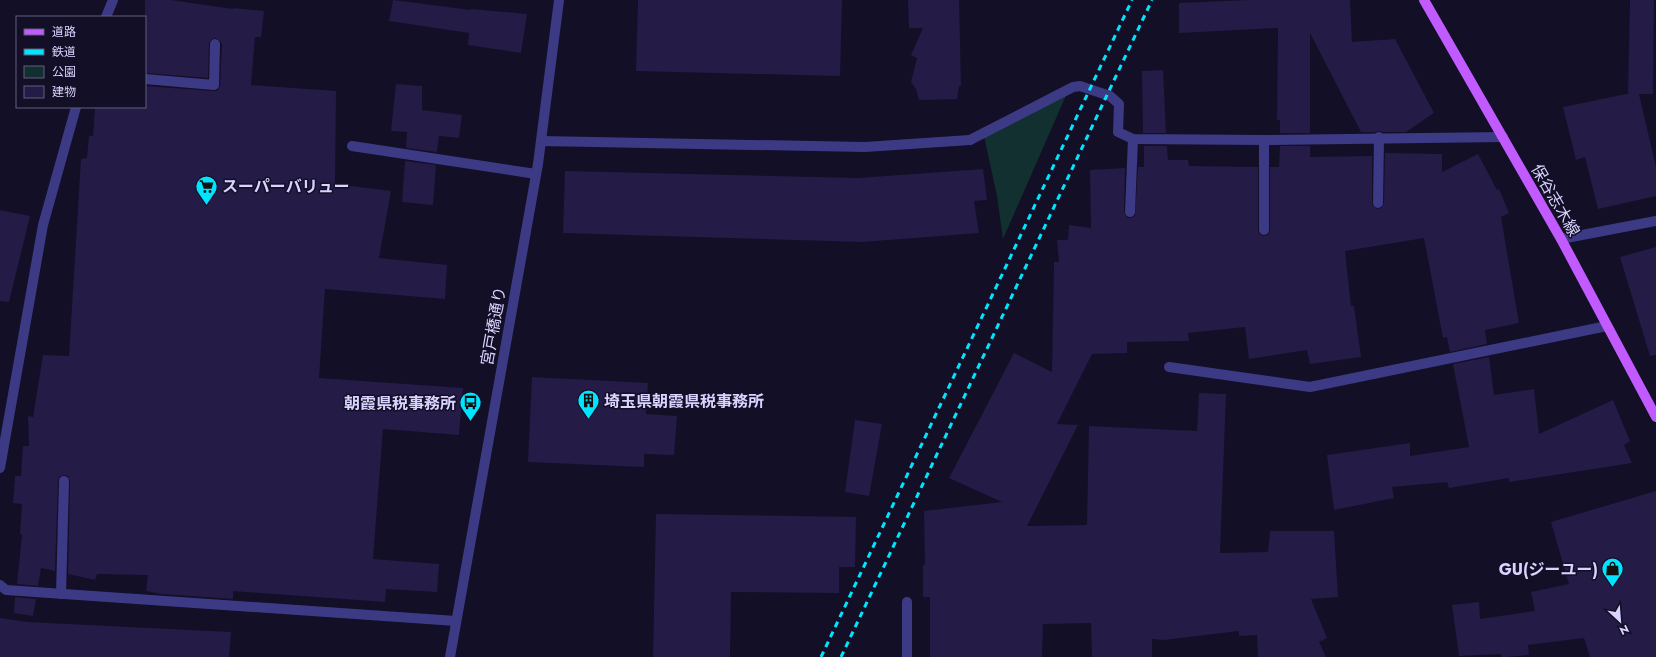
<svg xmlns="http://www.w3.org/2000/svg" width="1656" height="657" font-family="Jost,'Noto Sans JP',sans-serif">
	<rect width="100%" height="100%" fill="#130f26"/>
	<!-- green -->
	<path fill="#12302f" d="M1068,91L1003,239L997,196L984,136Z"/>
	<!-- building -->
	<g fill="#241b47">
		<path d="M145,0H171L233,9V8L264,11L261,37H255L251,85L336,91L335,184L391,191L379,258L447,265L445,299L325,289L319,378L463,388L459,435L383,429L373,559L439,564L437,592L386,589L385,602L233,591V599L161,594L146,591L148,575L97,574L95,580L68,574L70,481L68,476L64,475L59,477L58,481L55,571L41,568L38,586L17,584L22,535L20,534L22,504L13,503L15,476H21L23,446H29L28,416L33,417L43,355L69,356L81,159L87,158L89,136H93L95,107H145V86L213,91H217L220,86L222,44L220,41L216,38L212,39L209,43L208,78L145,73Z"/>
		<path d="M393,0L471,10V9L527,14L521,53L468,45L469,33L389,21Z"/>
		<path d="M638,0H842L840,76L636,71Z"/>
		<path d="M908,0H959L961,86H959L957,99L919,100L916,89L911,82L917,58L911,55L923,28H909Z"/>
		<path d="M1248,0H1350L1352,42L1395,39L1434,113L1406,132H1383L1379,131L1375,132H1361L1310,33V133H1280V120H1277L1278,28L1179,33V3Z"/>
		<path d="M1630,0H1654L1653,94H1639L1656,167V196L1598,209L1585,157L1576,160L1563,107L1631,93H1628Z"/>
		<path d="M1163,70L1166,133H1143L1142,71Z"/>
		<path d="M396,84L422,86V110L462,115L459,138L439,136L437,152L406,148L407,132L391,131Z"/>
		<path d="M1144,146H1167L1168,160H1188L1189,166L1258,167V230L1259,234L1264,236L1268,235L1270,230V167H1279L1280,146H1310V157L1372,156V203L1373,206L1378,209L1381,208L1384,203L1385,153L1442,154V172L1478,154L1497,190L1499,189L1509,213L1501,217L1519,323L1485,330L1487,344L1450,352L1447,337L1443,338L1424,238L1345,251L1351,306H1354L1361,357L1310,364L1307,350L1249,359L1245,327L1188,333L1189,341L1127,342V353L1092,354L1057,424L1078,425L1027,526L1087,525L1089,426L1197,431L1199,393L1226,394L1220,553L1268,552L1270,531H1334L1338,597L1311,599L1327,638L1319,642L1326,657H1258L1257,635L1239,636V631L1164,640L1152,639V657H1092L1091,623L1043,624L1042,657H930V597H923V566L925,564L924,511L1002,502L949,478L1014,353L1052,372L1054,262H1059L1057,240H1068L1069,225L1091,228L1090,170L1125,168L1124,212L1127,218H1130L1135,216L1138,167H1144Z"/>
		<path d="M405,161L436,165L433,205L402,202Z"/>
		<path d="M983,169L987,200L974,201L979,233L862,242L563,233L565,171L858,178Z"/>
		<path d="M0,210L30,216L9,302L0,301Z"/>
		<path d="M1656,247V355L1650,356L1620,257Z"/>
		<path d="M1489,357L1494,395L1534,389L1539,434L1613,400L1630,441L1624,445L1632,463L1509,482V478L1449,488L1447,482L1392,487L1394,498L1334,510L1327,455L1410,443V456L1469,447L1453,364Z"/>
		<path d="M532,377L648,383L646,414L677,416L674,455L644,454V467L528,462Z"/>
		<path d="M855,420L882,424L869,496L845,492Z"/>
		<path d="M1656,491V657H1590L1584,638L1528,645L1529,655L1507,657H1502L1500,654L1459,656L1452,605L1479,602L1480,619L1535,611L1531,592L1569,584L1551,522Z"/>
		<path d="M656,514L856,517L855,567H839V593L731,592L730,657H653Z"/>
		<path d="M15,597L36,599L33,616L14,613Z"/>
		<path d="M0,618L27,622L231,632L229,657H0Z"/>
	</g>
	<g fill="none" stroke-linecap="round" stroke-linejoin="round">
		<!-- service -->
		<g stroke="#3d3a85" stroke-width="10">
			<path d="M145,79L214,85L215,44"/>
			<path d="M970,140L1073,87L1080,86L1110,96L1119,104L1118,132L1133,139L1264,140L1503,137"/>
			<path d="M352,146L536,174"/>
			<path d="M1378,203L1379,137"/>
			<path d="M1130,212L1133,139"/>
			<path d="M1264,230V140"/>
			<path d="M1169,367L1310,387L1607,326"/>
			<path d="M61,594L64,481"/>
			<path d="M907,602V657"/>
		</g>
		<!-- minor -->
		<g stroke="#3d3a85" stroke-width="10">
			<path d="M106,17L113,0"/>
			<path d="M541,141L865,147L970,140"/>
			<path d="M1561,239L1656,221"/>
			<path d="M0,468L43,225L76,107"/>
			<path d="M0,585L6,590L456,621"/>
		</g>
		<!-- tertiary -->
		<path stroke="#3d3a85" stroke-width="10" d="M450,657L538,164L559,0"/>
		<!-- primary -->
		<path stroke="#c25bff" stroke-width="10" d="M1424,0L1561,239L1656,417"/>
		<!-- rail -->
		<g stroke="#00e5ff" stroke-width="3" stroke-dasharray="6 5" stroke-linecap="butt">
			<path d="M821,657L1132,0"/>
			<path d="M841,657L1152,0"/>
		</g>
	</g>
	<!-- icons -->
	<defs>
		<symbol id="supermarket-pin" viewBox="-11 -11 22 30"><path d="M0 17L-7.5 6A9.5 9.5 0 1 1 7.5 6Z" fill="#00e5ff" stroke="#130f26"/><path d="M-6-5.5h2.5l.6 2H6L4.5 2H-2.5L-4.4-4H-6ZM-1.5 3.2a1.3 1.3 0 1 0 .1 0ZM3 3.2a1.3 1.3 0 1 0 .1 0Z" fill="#111"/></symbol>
		<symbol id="building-pin" viewBox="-11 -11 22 30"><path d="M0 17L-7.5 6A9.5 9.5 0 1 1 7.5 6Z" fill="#00e5ff" stroke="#130f26"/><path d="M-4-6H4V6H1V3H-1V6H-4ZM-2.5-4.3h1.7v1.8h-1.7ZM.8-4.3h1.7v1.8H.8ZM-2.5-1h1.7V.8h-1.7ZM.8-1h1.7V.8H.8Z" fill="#111"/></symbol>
		<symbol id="bus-pin" viewBox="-11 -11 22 30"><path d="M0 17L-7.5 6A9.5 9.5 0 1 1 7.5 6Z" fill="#00e5ff" stroke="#130f26"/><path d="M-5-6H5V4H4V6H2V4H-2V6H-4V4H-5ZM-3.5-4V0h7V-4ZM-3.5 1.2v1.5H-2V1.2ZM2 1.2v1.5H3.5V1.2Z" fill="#111"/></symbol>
		<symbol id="shop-pin" viewBox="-11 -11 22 30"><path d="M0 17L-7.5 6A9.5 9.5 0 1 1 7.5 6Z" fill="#00e5ff" stroke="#130f26"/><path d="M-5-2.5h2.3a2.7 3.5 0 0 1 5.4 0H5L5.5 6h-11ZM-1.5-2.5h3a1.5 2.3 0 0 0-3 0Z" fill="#111"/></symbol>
	</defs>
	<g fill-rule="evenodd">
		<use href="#supermarket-pin" x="194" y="174" width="25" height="34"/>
		<use href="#building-pin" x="576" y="388" width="25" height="34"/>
		<use href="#bus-pin" x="458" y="390" width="25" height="34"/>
		<use href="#shop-pin" x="1600" y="556" width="25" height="34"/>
	</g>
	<g text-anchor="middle" stroke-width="3" stroke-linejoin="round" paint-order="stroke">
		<!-- poi labels -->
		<g font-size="16" font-weight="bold" fill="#d9d4ff" stroke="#130f26" text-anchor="start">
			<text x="222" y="192">スーパーバリュー</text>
			<text x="604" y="407">埼玉県朝霞県税事務所</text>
			<text x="456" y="409" text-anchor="end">朝霞県税事務所</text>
			<text x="1598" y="575" text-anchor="end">GU(ジーユー)</text>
		</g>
		<!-- street labels -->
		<g font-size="16" fill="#d9d4ff" stroke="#130f26">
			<text transform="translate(1556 200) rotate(60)" y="6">保谷志木線</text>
			<text transform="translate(493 326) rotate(-80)" y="6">宮戸橋通り</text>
		</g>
	</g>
	<!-- legend -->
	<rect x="16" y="16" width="130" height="92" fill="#130f26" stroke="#625e7d"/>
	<rect x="24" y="29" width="20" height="6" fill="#c25bff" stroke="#625e7d"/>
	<text x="52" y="36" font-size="12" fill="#d9d4ff">道路</text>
	<rect x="24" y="49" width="20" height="6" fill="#00e5ff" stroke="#625e7d"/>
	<text x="52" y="56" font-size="12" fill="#d9d4ff">鉄道</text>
	<rect x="24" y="66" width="20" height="12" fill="#12302f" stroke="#625e7d"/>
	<text x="52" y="76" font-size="12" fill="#d9d4ff">公園</text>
	<rect x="24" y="86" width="20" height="12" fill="#241b47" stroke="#625e7d"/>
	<text x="52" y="96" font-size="12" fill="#d9d4ff">建物</text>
	<!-- north arrow -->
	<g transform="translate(1620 621) rotate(154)" stroke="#130f26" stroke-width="3" paint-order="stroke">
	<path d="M0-3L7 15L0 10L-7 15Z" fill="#d9d4ff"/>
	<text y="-6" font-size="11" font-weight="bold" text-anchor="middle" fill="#d9d4ff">N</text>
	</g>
</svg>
